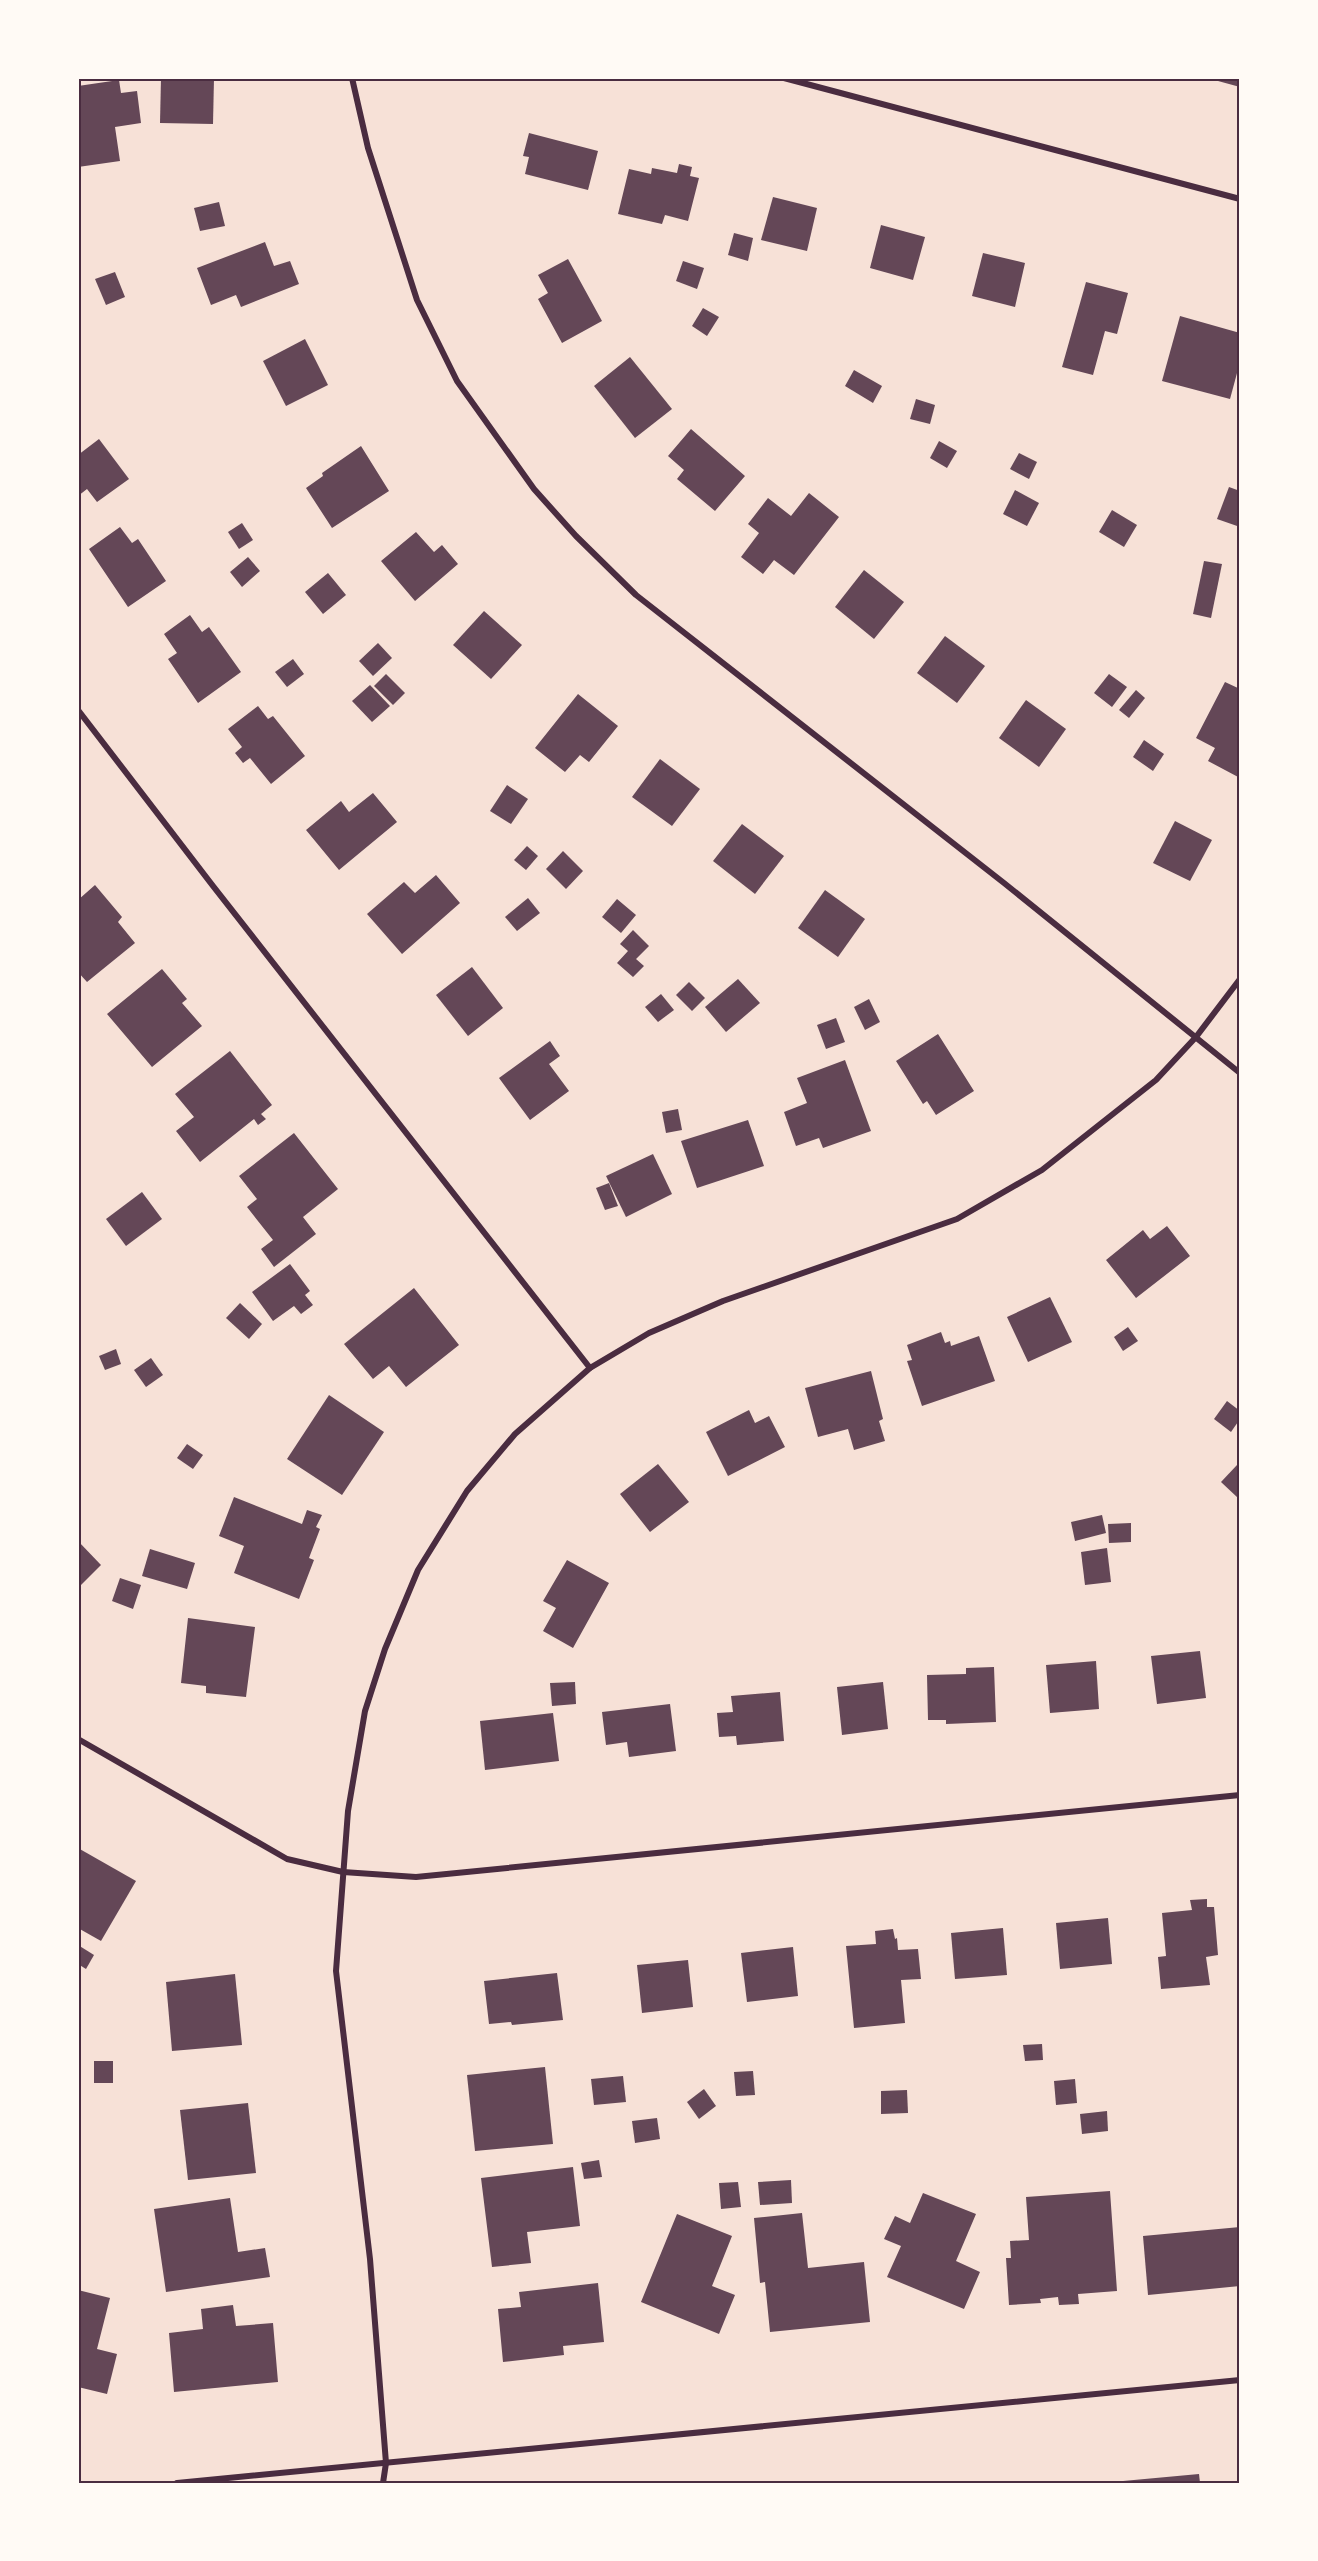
<svg xmlns="http://www.w3.org/2000/svg" width="1318" height="2561" font-family="Mulish,sans-serif">
	<rect width="100%" height="100%" fill="#f7e1d7"/>
	<!-- building -->
	<g fill="#644757">
		<path d="M161,78H214L213,124L160,123Z"/>
		<path d="M1219,78H1240V87L1218,81Z"/>
		<path d="M119,80L121,93L137,91L141,123L115,127L120,161L78,167V86Z"/>
		<path d="M529,133L598,151L588,190L525,174L529,157L523,156Z"/>
		<path d="M679,164L692,167L690,176L699,178L688,221L665,215L662,224L618,214L629,169L651,174L652,168L677,173Z"/>
		<path d="M773,197L817,208L807,251L761,240Z"/>
		<path d="M219,202L225,226L200,231L194,208Z"/>
		<path d="M881,225L925,237L913,280L870,268Z"/>
		<path d="M734,233L753,238L748,261L728,255Z"/>
		<path d="M265,242L274,266L290,261L299,284L241,307L236,295L211,305L197,268Z"/>
		<path d="M983,253L1025,263L1015,307L972,296Z"/>
		<path d="M568,259L602,321L562,343L538,299L548,293L538,275Z"/>
		<path d="M683,261L704,268L697,289L676,281Z"/>
		<path d="M115,272L125,297L106,305L95,279Z"/>
		<path d="M1086,282L1128,293L1117,334L1105,331L1093,375L1062,367Z"/>
		<path d="M703,308L719,317L707,336L692,326Z"/>
		<path d="M1180,316L1240,333V362L1230,399L1162,381Z"/>
		<path d="M305,339L328,385L286,406L263,361Z"/>
		<path d="M630,357L672,409L635,438L594,386Z"/>
		<path d="M854,370L882,386L873,403L845,386Z"/>
		<path d="M916,399L935,405L930,424L910,419Z"/>
		<path d="M691,429L745,476L715,511L677,479L684,470L668,456Z"/>
		<path d="M99,439L129,479L97,502L87,489L78,496V455Z"/>
		<path d="M939,441L957,451L947,468L930,458Z"/>
		<path d="M361,446L389,491L332,528L306,488L323,476L322,473Z"/>
		<path d="M1019,453L1037,462L1029,479L1010,469Z"/>
		<path d="M1229,487L1240,491V527L1217,519Z"/>
		<path d="M1015,490L1039,503L1027,526L1003,514Z"/>
		<path d="M809,493L839,517L794,575L774,560L763,574L741,557L759,533L748,524L768,498L791,516Z"/>
		<path d="M1112,510L1137,525L1124,547L1099,532Z"/>
		<path d="M242,523L253,540L239,549L228,532Z"/>
		<path d="M120,527L132,543L138,539L166,581L128,607L89,549Z"/>
		<path d="M416,532L434,552L442,545L458,564L415,601L381,561Z"/>
		<path d="M248,557L260,571L242,587L230,572Z"/>
		<path d="M1204,561L1222,564L1211,618L1193,614Z"/>
		<path d="M864,570L904,602L874,639L835,607Z"/>
		<path d="M328,573L346,595L323,614L305,592Z"/>
		<path d="M484,611L522,645L491,679L453,645Z"/>
		<path d="M190,615L202,632L209,627L241,672L198,703L168,659L177,653L164,634Z"/>
		<path d="M945,636L985,666L957,703L917,673Z"/>
		<path d="M378,643L392,658L373,676L359,661Z"/>
		<path d="M293,659L304,674L287,687L275,672Z"/>
		<path d="M386,674L405,693L393,705L374,686Z"/>
		<path d="M1109,674L1127,687L1112,707L1094,693Z"/>
		<path d="M1225,682L1240,689V778L1208,761L1215,748L1196,738Z"/>
		<path d="M370,685L390,706L372,722L352,701Z"/>
		<path d="M1136,690L1145,698L1129,718L1119,710Z"/>
		<path d="M578,694L618,726L589,762L580,755L565,772L535,748Z"/>
		<path d="M1026,700L1066,729L1039,767L999,738Z"/>
		<path d="M258,706L268,719L273,716L305,756L271,784L250,758L243,763L235,753L242,747L228,729Z"/>
		<path d="M1144,740L1164,754L1153,771L1133,757Z"/>
		<path d="M660,759L700,789L672,826L632,797Z"/>
		<path d="M507,785L528,799L511,824L490,811Z"/>
		<path d="M373,793L397,822L339,870L306,830L341,801L349,812Z"/>
		<path d="M1175,821L1212,840L1190,881L1153,863Z"/>
		<path d="M742,824L784,856L755,894L713,861Z"/>
		<path d="M527,846L538,856L526,870L514,860Z"/>
		<path d="M563,851L583,871L566,889L546,869Z"/>
		<path d="M436,875L460,903L402,954L367,914L404,882L415,893Z"/>
		<path d="M95,885L122,917L118,922L135,943L87,982L78,972V900Z"/>
		<path d="M825,890L865,919L838,957L798,928Z"/>
		<path d="M528,898L540,913L517,931L505,917Z"/>
		<path d="M617,899L636,915L621,933L602,917Z"/>
		<path d="M633,930L649,946L636,959L644,966L633,977L617,963L628,951L620,944Z"/>
		<path d="M472,967L503,1008L468,1036L436,995Z"/>
		<path d="M162,969L187,999L182,1003L202,1026L152,1067L107,1014Z"/>
		<path d="M738,979L760,1003L726,1032L705,1007Z"/>
		<path d="M689,982L705,998L692,1011L676,995Z"/>
		<path d="M661,994L674,1010L658,1022L645,1007Z"/>
		<path d="M869,999L880,1022L865,1030L854,1007Z"/>
		<path d="M836,1018L845,1042L826,1049L817,1025Z"/>
		<path d="M938,1034L974,1091L936,1115L927,1101L923,1104L896,1061Z"/>
		<path d="M550,1041L560,1056L549,1064L569,1091L530,1120L499,1078Z"/>
		<path d="M230,1051L272,1105L261,1114L266,1119L258,1125L254,1119L200,1162L176,1131L194,1117L175,1094Z"/>
		<path d="M845,1060L871,1131L823,1148L819,1138L796,1146L784,1112L807,1103L797,1078Z"/>
		<path d="M678,1109L682,1130L666,1133L662,1112Z"/>
		<path d="M748,1120L764,1166L697,1188L681,1141Z"/>
		<path d="M294,1133L338,1189L303,1217L316,1234L274,1267L261,1249L273,1240L247,1207L257,1199L239,1176Z"/>
		<path d="M653,1154L672,1194L626,1217L606,1176Z"/>
		<path d="M609,1183L618,1206L605,1210L596,1188Z"/>
		<path d="M142,1192L162,1219L126,1246L106,1219Z"/>
		<path d="M1167,1226L1190,1256L1136,1298L1106,1260L1143,1230L1150,1239Z"/>
		<path d="M290,1264L310,1291L305,1295L313,1305L301,1314L294,1306L273,1321L252,1292Z"/>
		<path d="M414,1288L459,1345L406,1387L389,1366L373,1379L344,1344Z"/>
		<path d="M1050,1297L1072,1342L1028,1362L1007,1317Z"/>
		<path d="M240,1303L262,1324L249,1339L226,1318Z"/>
		<path d="M1128,1327L1138,1341L1123,1351L1114,1337Z"/>
		<path d="M941,1332L945,1343L950,1341L951,1346L979,1336L995,1381L922,1406L907,1361L912,1360L907,1345Z"/>
		<path d="M116,1349L121,1364L105,1370L99,1356Z"/>
		<path d="M151,1358L163,1375L146,1387L134,1370Z"/>
		<path d="M871,1371L883,1419L879,1421L885,1441L854,1450L848,1429L818,1437L805,1388Z"/>
		<path d="M329,1395L384,1432L342,1495L287,1459Z"/>
		<path d="M1227,1401L1240,1411V1419L1231,1432L1214,1419Z"/>
		<path d="M749,1410L755,1423L769,1416L785,1447L728,1476L706,1432Z"/>
		<path d="M187,1444L203,1455L193,1469L177,1458Z"/>
		<path d="M658,1464L689,1502L650,1532L620,1494Z"/>
		<path d="M1237,1465L1240,1468L1238,1498L1221,1482Z"/>
		<path d="M234,1497L302,1524L307,1510L322,1515L316,1527L320,1529L309,1558L314,1560L299,1599L234,1573L244,1546L219,1536Z"/>
		<path d="M1102,1515L1106,1533L1075,1541L1071,1522Z"/>
		<path d="M1131,1523V1542L1109,1543L1108,1524Z"/>
		<path d="M78,1541L101,1565L78,1588Z"/>
		<path d="M1107,1548L1111,1582L1085,1585L1081,1552Z"/>
		<path d="M150,1549L195,1563L187,1589L142,1576Z"/>
		<path d="M567,1560L609,1583L573,1648L543,1631L556,1608L543,1601Z"/>
		<path d="M120,1578L141,1585L133,1609L112,1601Z"/>
		<path d="M188,1618L255,1627L246,1697L206,1693V1686L181,1683Z"/>
		<path d="M1200,1651L1206,1698L1157,1704L1151,1656Z"/>
		<path d="M1096,1661L1099,1709L1050,1713L1046,1665Z"/>
		<path d="M994,1667L996,1722L946,1724V1720H928L927,1675L966,1674V1668Z"/>
		<path d="M575,1682L576,1704L552,1706L550,1683Z"/>
		<path d="M883,1682L888,1729L842,1735L837,1687Z"/>
		<path d="M780,1692L784,1741L737,1745L736,1736L719,1737L717,1713L733,1712L731,1696Z"/>
		<path d="M670,1704L676,1751L629,1757L627,1742L606,1745L602,1712Z"/>
		<path d="M553,1713L559,1761L485,1770L480,1721Z"/>
		<path d="M78,1848L136,1881L101,1941L78,1928Z"/>
		<path d="M1207,1899V1907H1214L1218,1955L1206,1957L1210,1985L1161,1989L1158,1957L1166,1956L1162,1913L1192,1910L1190,1900Z"/>
		<path d="M1108,1918L1112,1964L1060,1969L1056,1923Z"/>
		<path d="M1003,1928L1007,1975L955,1979L951,1933Z"/>
		<path d="M893,1929L895,1939L897,1938L898,1950L918,1949L921,1979L901,1980L905,2023L854,2028L846,1946L876,1944L875,1931Z"/>
		<path d="M78,1945L94,1955L86,1969L78,1964Z"/>
		<path d="M793,1947L798,1996L747,2002L741,1953Z"/>
		<path d="M688,1960L693,2007L642,2013L637,1965Z"/>
		<path d="M557,1973L563,2020L512,2025L511,2022L489,2024L484,1981Z"/>
		<path d="M235,1974L242,2045L172,2051L166,1982Z"/>
		<path d="M1042,2044L1043,2060L1025,2061L1023,2045Z"/>
		<rect x="94" y="2061" width="19" height="22"/>
		<path d="M545,2067L553,2144L475,2151L467,2075Z"/>
		<path d="M753,2071L755,2095L736,2096L734,2072Z"/>
		<path d="M623,2076L626,2102L594,2105L591,2079Z"/>
		<path d="M1075,2079L1077,2103L1056,2105L1054,2081Z"/>
		<path d="M704,2089L716,2106L699,2119L687,2102Z"/>
		<path d="M907,2090L908,2113L881,2114V2091Z"/>
		<path d="M248,2103L256,2173L188,2180L180,2110Z"/>
		<path d="M1107,2111L1108,2131L1082,2134L1080,2114Z"/>
		<path d="M657,2118L660,2139L635,2143L632,2121Z"/>
		<path d="M599,2160L602,2177L584,2179L581,2163Z"/>
		<path d="M573,2167L580,2226L527,2232L531,2263L492,2267L481,2178Z"/>
		<path d="M791,2180L792,2203L760,2205L758,2182Z"/>
		<path d="M738,2182L741,2207L721,2209L719,2183Z"/>
		<path d="M1110,2191L1117,2291L1078,2294L1079,2304L1059,2305L1058,2297L1040,2299L1041,2303L1009,2305L1006,2258H1011L1010,2241L1029,2240L1026,2197Z"/>
		<path d="M923,2193L976,2214L956,2261L980,2272L964,2309L887,2277L901,2246L884,2239L895,2216L910,2223Z"/>
		<path d="M230,2198L238,2252L265,2248L270,2277L166,2292L154,2209Z"/>
		<path d="M802,2213L808,2268L864,2262L870,2322L770,2332L765,2282L760,2283L754,2218Z"/>
		<path d="M677,2214L732,2236L712,2286L735,2295L719,2334L641,2302Z"/>
		<path d="M1240,2227V2286L1148,2295L1143,2236Z"/>
		<path d="M598,2283L604,2342L563,2346L564,2355L503,2362L498,2309L521,2307L519,2292Z"/>
		<path d="M78,2290L110,2298L97,2349L117,2354L107,2394L78,2387Z"/>
		<path d="M233,2305L236,2326L273,2323L278,2382L174,2392L169,2333L203,2329L201,2309Z"/>
		<path d="M1199,2474L1200,2483H1123V2481Z"/>
	</g>
	<g fill="none" stroke-linecap="round" stroke-linejoin="round">
		<!-- minor -->
		<g stroke="#4a2c40" stroke-width="6">
			<path d="M352,78L368,148L417,300L457,381L534,489L576,536L636,595L1004,883L1240,1073"/>
			<path d="M784,78L1240,199"/>
			<path d="M78,710L213,886L590,1368"/>
			<path d="M78,1739L287,1859L343,1872L416,1877L1240,1795"/>
			<path d="M177,2483L1240,2380"/>
			<path d="M383,2483L386,2463L370,2259L336,1971L348,1811L365,1711L385,1649L418,1570L467,1491L515,1434L590,1368L649,1333L723,1301L957,1219L1042,1170L1156,1080L1196,1037L1240,979"/>
		</g>
	</g>
	<!-- border -->
	<rect width="1318" height="2561" fill="none" stroke="#fffaf5" stroke-width="159"/>
	<rect x="80" y="80" width="1158" height="2402" fill="none" stroke="#4a2c40" stroke-width="2"/>
</svg>
